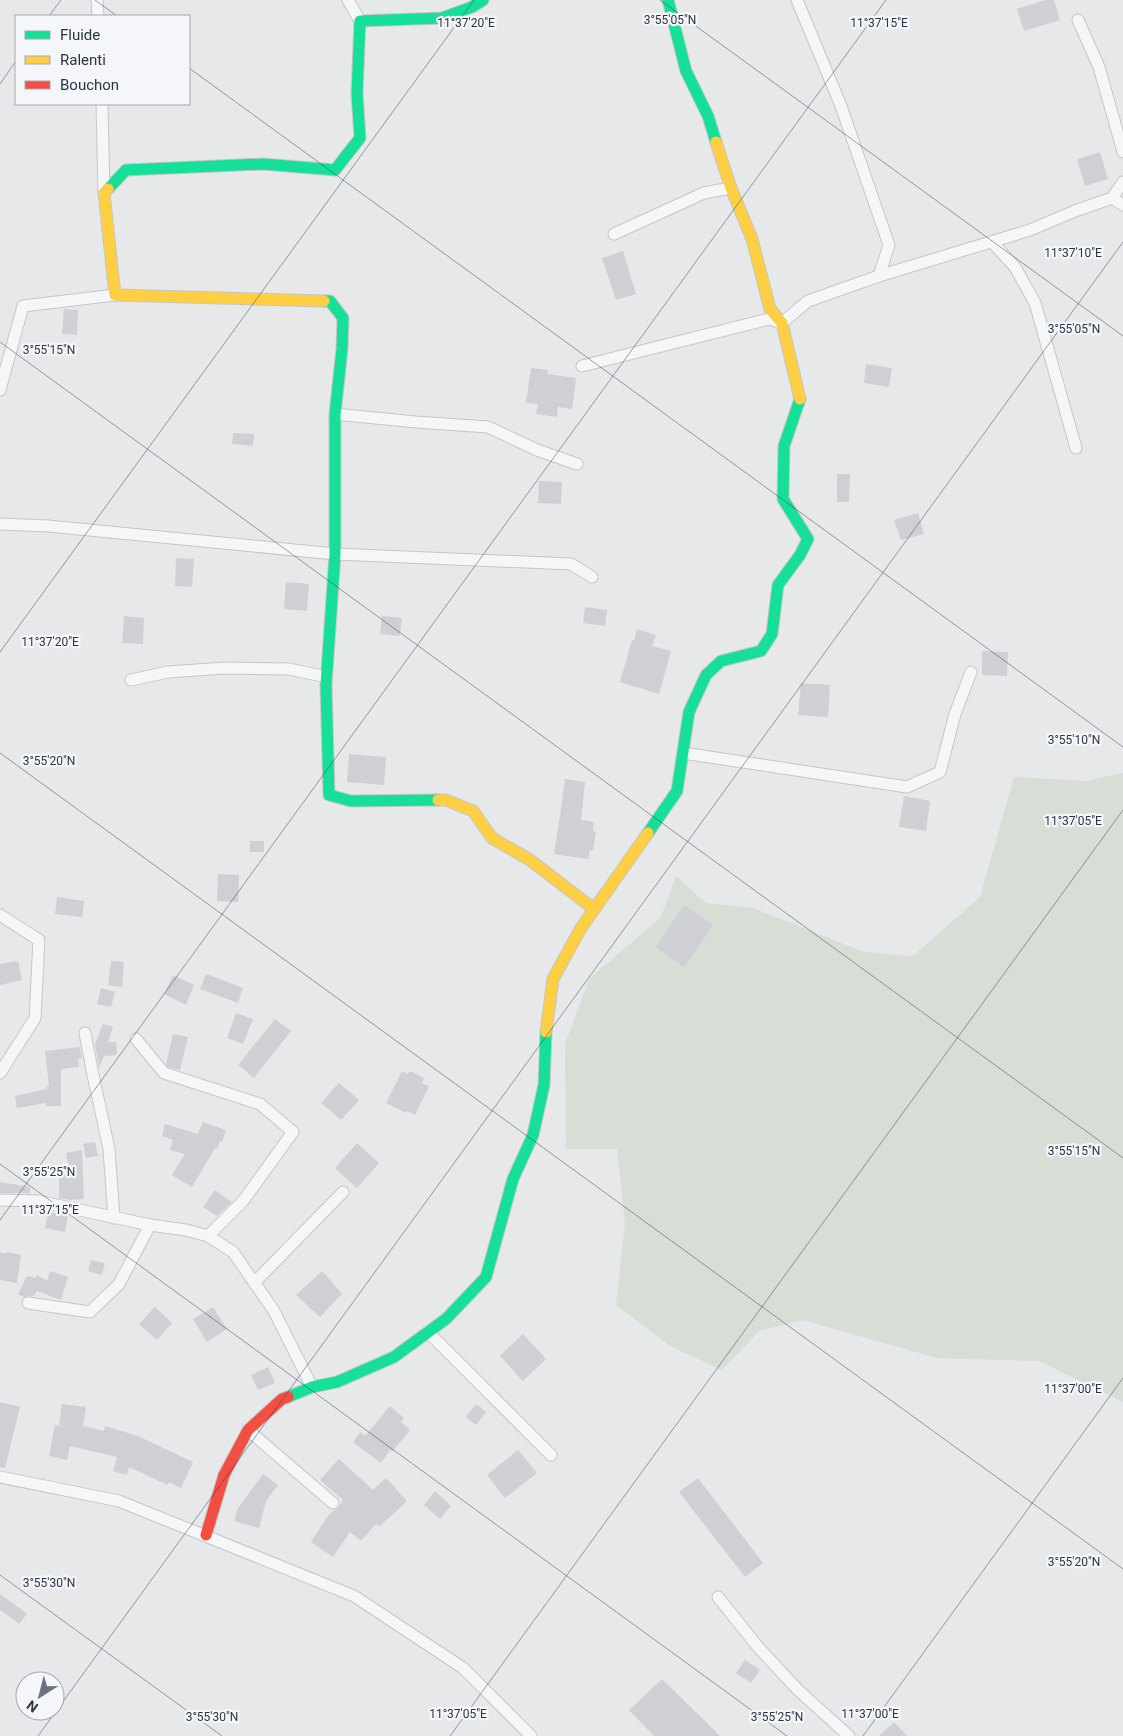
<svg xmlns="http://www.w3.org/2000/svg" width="1123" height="1736" font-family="Roboto,sans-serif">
	<rect width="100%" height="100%" fill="#e6e8ea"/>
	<!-- green -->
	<path fill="#d6ded6" d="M1123,773V1402L1039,1361L937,1358L803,1320L759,1331L722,1370L670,1346L616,1305L625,1223L617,1149H566L565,1044L589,979L661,917L676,876L706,903L753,908L864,952L913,956L980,897L1014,777L1086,781Z"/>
	<!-- building -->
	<g fill="#ced0d3">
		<path d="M1046,0H1054L1060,20L1024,31L1017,9Z"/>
		<path d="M1100,152L1108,179L1085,186L1077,159Z"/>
		<path d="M623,251L636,294L616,300L602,258Z"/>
		<path d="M64,309L78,310L77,335L62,334Z"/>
		<path d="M866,364L892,368L889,387L864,383Z"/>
		<path d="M531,368L548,370L547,374L576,378L572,409L558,407L557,417L536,414L538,404L526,403Z"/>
		<path d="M233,433L254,434L253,446L232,444Z"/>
		<path d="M837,474H850L849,502H837Z"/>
		<path d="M539,481L562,482L561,504L538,503Z"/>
		<path d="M918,513L924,534L901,540L894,520Z"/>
		<path d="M176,558L194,559L192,587L175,586Z"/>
		<path d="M286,582L309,584L307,611L284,609Z"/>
		<path d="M585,607L607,610L605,626L583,623Z"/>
		<path d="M124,616L144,618L143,644L122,643Z"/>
		<path d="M382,616L402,618L400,636L380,634Z"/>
		<path d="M637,629L656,635L652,646L671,651L659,694L620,682L632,640L634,641Z"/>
		<path d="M982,651L1008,652L1007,676L982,675Z"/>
		<path d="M801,683L830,685L828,717L798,715Z"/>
		<path d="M349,754L386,757L384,785L347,782Z"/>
		<path d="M565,779L585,782L581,820L594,822L593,831L596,832L593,851L590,850L588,859L554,854L560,816Z"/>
		<path d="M904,796L930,801L926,831L899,827Z"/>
		<rect x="250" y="841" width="14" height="11"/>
		<path d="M218,874L239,875L238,902L217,901Z"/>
		<path d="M57,897L84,901L82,917L55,914Z"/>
		<path d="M684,905L713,925L684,967L656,947Z"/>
		<path d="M18,961L22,980L0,985V964Z"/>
		<path d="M111,961L124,962L122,987L108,985Z"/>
		<path d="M206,974L243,988L238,1003L200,989Z"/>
		<path d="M173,975L194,985L186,1005L164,994Z"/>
		<path d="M101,988L115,992L111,1007L97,1004Z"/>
		<path d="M236,1013L253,1019L243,1044L227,1038Z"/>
		<path d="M275,1019L291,1031L254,1078L238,1065Z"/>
		<path d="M103,1024L113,1027L108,1042H116L117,1055L104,1056L99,1068L95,1044Z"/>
		<path d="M173,1034L188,1037L180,1070L168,1067L166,1064Z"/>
		<path d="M80,1047L82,1058L78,1059L79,1067L61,1069V1106H46V1103L17,1108L15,1096L47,1089V1086H49L45,1051Z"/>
		<path d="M402,1071L408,1074L410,1071L424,1078L422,1083L429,1086L415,1115L407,1111L406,1113L386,1103Z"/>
		<path d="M339,1083L359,1100L341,1120L321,1103Z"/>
		<path d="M203,1122L226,1130L222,1142L220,1141L217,1149L215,1148L192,1187L172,1175L185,1154L170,1150L173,1140L162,1136L165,1124L198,1134Z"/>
		<path d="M95,1142L98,1156L86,1158L83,1144Z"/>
		<path d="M357,1143L379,1163L357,1188L335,1168Z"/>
		<path d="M82,1150L84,1199L71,1200L59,1198V1175L70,1174L66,1153Z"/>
		<path d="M0,1182L30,1187V1193H0Z"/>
		<path d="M215,1190L232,1202L217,1216L203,1207Z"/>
		<path d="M48,1212L68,1215L65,1232L45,1228Z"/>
		<path d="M0,1252L6,1254L7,1252L21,1255L17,1283L0,1280Z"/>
		<path d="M91,1260L105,1263L102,1275L88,1271Z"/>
		<path d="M50,1271L68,1277L61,1300L37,1291L34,1296L24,1297L18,1294L27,1276L36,1278L37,1275L47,1281Z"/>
		<path d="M322,1271L342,1294L320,1317L296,1295Z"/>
		<path d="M155,1307L172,1323L157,1340L139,1324Z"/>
		<path d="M213,1307L227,1329L207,1342L193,1319Z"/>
		<path d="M523,1334L546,1359L523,1381L500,1356Z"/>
		<path d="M268,1367L275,1383L258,1390L251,1375Z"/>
		<path d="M0,1402L20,1407L5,1468L0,1467Z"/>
		<path d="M62,1404L86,1407L83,1426L104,1431L105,1426L138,1436L193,1462L181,1488L169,1482L168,1485L129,1467L127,1475L113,1471L117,1457L70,1446L67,1460L49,1456L55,1425L59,1426Z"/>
		<path d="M476,1404L486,1412L476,1425L466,1417Z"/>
		<path d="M390,1406L404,1418L401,1422L410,1430L392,1452L390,1450L381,1463L353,1442L360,1432L365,1436Z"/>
		<path d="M518,1450L537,1473L505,1498L487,1475Z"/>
		<path d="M339,1459L373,1490L386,1478L407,1501L379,1527L376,1524L361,1541L350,1532L333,1557L311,1542L330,1513L338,1508L343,1500L320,1480Z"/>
		<path d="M263,1474L278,1485L266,1501L259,1528L234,1521L238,1508Z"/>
		<path d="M698,1478L763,1563L745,1577L679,1492Z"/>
		<path d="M435,1491L451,1506L440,1519L424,1505Z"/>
		<path d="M0,1594L27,1614L19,1624L0,1610Z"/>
		<path d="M745,1660L760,1670L751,1683L736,1673Z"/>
		<path d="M662,1679L720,1736H654L629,1710Z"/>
		<path d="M894,1722L907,1736H879Z"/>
	</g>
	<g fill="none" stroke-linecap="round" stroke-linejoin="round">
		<defs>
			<g id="street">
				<path d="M97,0L98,16"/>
				<path d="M348,0L360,21"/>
				<path d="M797,0L841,106L889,245L879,276"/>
				<path d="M1078,20L1099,67L1123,152"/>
				<path d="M102,104L104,193"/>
				<path d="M1112,198L1123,182"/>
				<path d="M614,234L704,193L731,188"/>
				<path d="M992,242L1015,267L1035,303L1076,448"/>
				<path d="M582,366L769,319L782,323L808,301L879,276L1030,230L1075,211L1112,198L1123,205"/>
				<path d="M0,390L23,306L115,295"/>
				<path d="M335,414L416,422L488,427L537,450L577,464"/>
				<path d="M0,524L48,526L335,554L571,564L592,577"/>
				<path d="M131,680L168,672L225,668L289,669L327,677"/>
				<path d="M683,753L907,787L940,772L955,714L971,672"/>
				<path d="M0,915L39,940L35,1018L0,1073"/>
				<path d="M85,1033L93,1075L109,1149L114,1218"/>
				<path d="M136,1039L164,1073L260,1104L293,1132L243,1201L208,1236"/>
				<path d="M0,1200L38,1201L150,1225L186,1230L208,1236L233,1252L274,1311L312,1387"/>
				<path d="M254,1283L343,1192"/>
				<path d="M28,1303L90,1312L119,1284L150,1225"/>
				<path d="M428,1332L551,1455"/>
				<path d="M248,1430L333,1503"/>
				<path d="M0,1477L119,1501L354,1596L463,1668L531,1736"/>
				<path d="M718,1597L758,1647L798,1690L849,1736"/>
			</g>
			<g id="fast">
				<path d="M668,0L686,71L708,116L716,142"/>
				<path d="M108,189L126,170L263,164L335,170L360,138L357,93L360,21L442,18L472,7L483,0"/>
				<path d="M324,301H330L343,318L342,349L335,414V554L326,685L329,795L351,801L438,800"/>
				<path d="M648,833L677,791L689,712L706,675L721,661L761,651L772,634L778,585L800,555L808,539L783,499L784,446L800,399"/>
				<path d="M288,1397L312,1387L337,1382L394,1357L446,1319L486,1277L513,1179L533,1135L544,1085L546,1032"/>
			</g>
			<g id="slow">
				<path d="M716,142L731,188L752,239L770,309L782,323L800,399"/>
				<path d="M108,189L104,193L115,295L324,301"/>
				<path d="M438,800H446L473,811L492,838L530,860L594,909"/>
				<path d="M546,1032L553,979L581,928L648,833"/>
			</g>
			<path id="jam" d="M206,1535L224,1475L248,1430L282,1399L288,1397"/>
		</defs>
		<!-- street casing -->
		<use href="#street" stroke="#c4c6c8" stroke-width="13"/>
		<!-- fast casing -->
		<use href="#fast" stroke="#c4c6c8" stroke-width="13"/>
		<!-- slow casing -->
		<use href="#slow" stroke="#c4c6c8" stroke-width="13"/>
		<!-- jam casing -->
		<use href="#jam" stroke="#c4c6c8" stroke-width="13"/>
		<!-- street -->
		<use href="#street" stroke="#f5f6f7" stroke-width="11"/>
		<!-- fast -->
		<use href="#fast" stroke="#16e098" stroke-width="11"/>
		<!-- slow -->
		<use href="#slow" stroke="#ffcf43" stroke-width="11"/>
		<!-- jam -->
		<use href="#jam" stroke="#f24e42" stroke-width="11"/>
	</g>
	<!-- ticks -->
	<path fill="none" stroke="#2b3445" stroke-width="1" stroke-opacity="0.45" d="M95,0L117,16M660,0L1123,336M49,16L61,0M189,68L1123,747M0,84L16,61M0,342L1123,1158M0,652L474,0M0,753L1123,1569M0,1164L787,1736M0,1220L886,0M0,1575L222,1736M38,1736L1123,242M450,1736L1123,810M863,1736L1123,1378"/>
	<g font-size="12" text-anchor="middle" fill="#2b3445" stroke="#f4f6f9" stroke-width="4.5" stroke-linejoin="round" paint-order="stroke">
		<text x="670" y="24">3°55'05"N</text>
		<text x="466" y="27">11°37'20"E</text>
		<text x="879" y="27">11°37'15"E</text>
		<text x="1073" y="257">11°37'10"E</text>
		<text x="1074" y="333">3°55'05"N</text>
		<text x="49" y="354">3°55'15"N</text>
		<text x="50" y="646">11°37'20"E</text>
		<text x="1074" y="744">3°55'10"N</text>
		<text x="49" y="765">3°55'20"N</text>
		<text x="1073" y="825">11°37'05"E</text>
		<text x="1074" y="1155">3°55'15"N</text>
		<text x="49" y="1176">3°55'25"N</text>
		<text x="50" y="1214">11°37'15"E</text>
		<text x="1073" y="1393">11°37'00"E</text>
		<text x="1074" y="1566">3°55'20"N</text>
		<text x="49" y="1587">3°55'30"N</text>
		<text x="458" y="1718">11°37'05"E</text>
		<text x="870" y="1718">11°37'00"E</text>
		<text x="212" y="1721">3°55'30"N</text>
		<text x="777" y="1721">3°55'25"N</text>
	</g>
	<!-- legend -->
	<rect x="15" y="15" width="175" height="90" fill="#f4f6f9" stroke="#a4a8b1"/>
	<rect x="25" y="31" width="25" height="8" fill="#16e098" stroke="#a4a8b1"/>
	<text x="60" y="40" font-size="15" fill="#2b3445">Fluide</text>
	<rect x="25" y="56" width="25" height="8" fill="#ffcf43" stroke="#a4a8b1"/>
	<text x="60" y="65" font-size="15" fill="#2b3445">Ralenti</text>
	<rect x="25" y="81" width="25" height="8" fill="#f24e42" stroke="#a4a8b1"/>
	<text x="60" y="90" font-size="15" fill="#2b3445">Bouchon</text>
	<!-- north arrow -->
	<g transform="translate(40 1696) rotate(216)"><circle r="24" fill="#f4f6f9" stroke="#a4a8b1"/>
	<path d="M0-4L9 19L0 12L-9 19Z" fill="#6c737f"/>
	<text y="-8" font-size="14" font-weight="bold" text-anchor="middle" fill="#2b3445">N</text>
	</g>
</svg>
